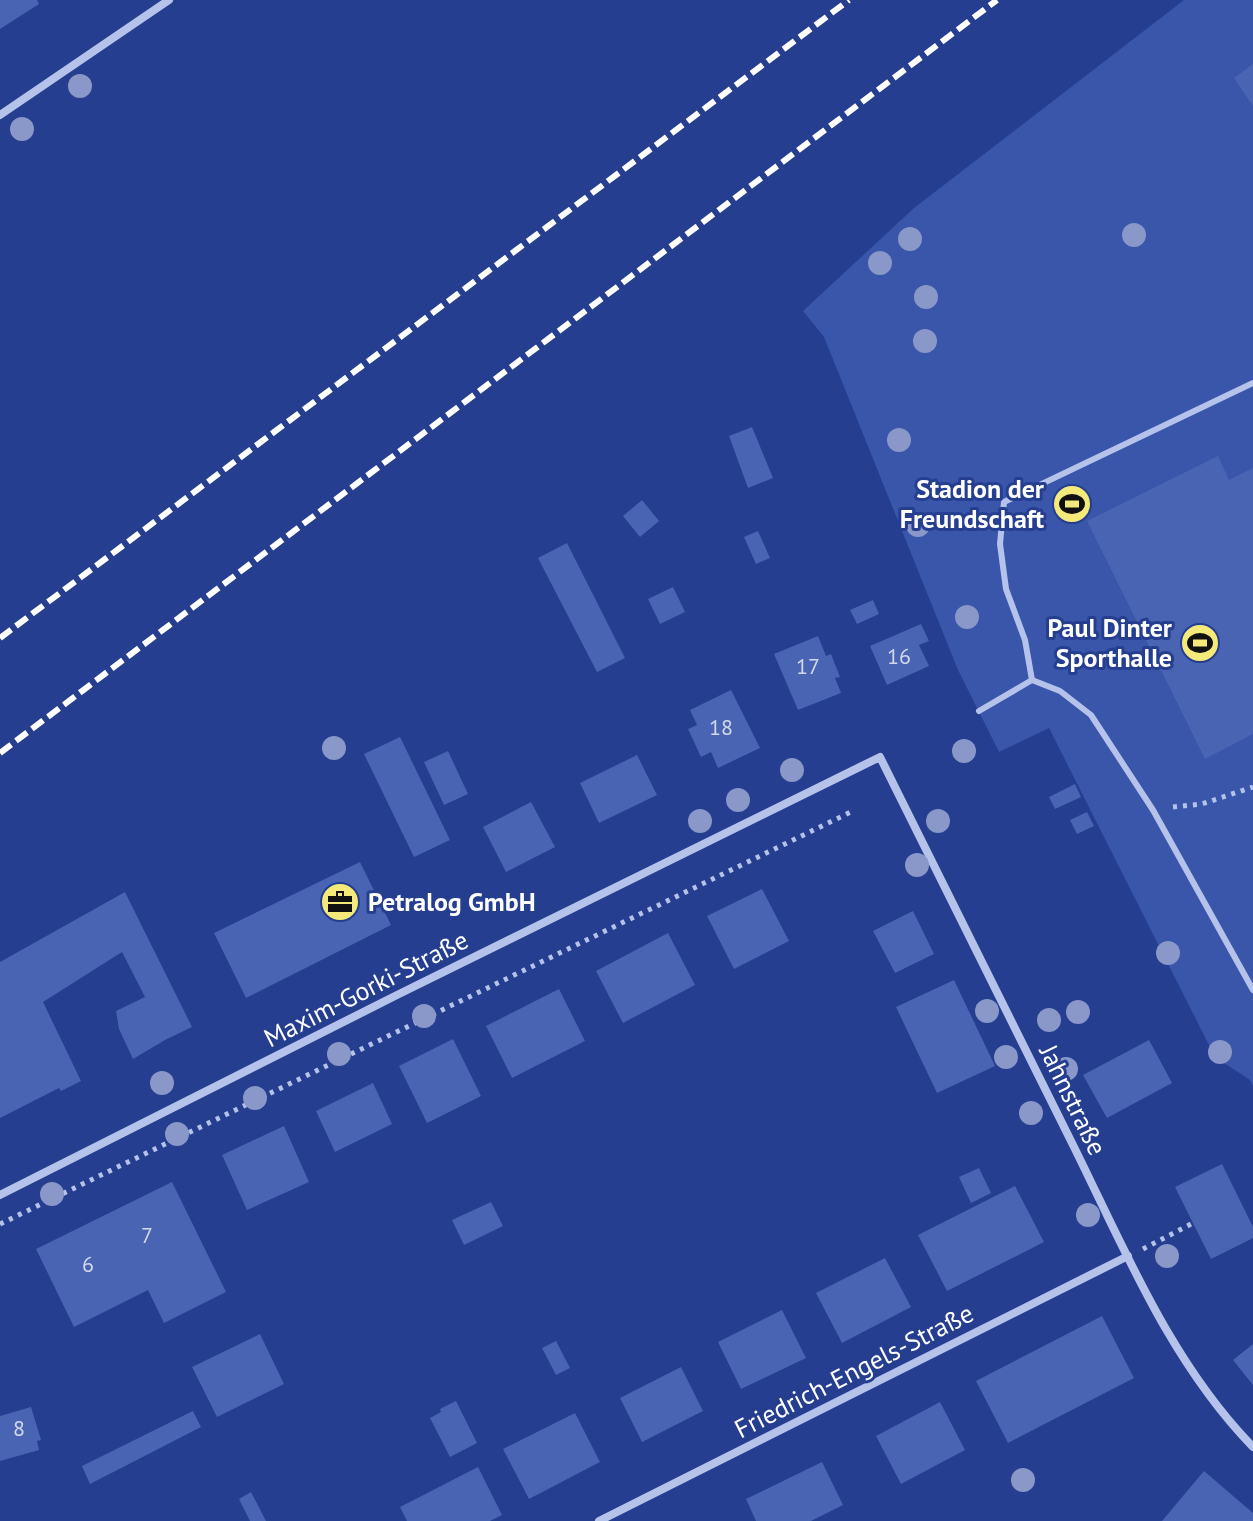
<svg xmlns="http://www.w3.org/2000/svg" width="1253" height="1521" font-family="'PT Sans',sans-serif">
	<rect width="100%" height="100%" fill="#253e8f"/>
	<!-- green -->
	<path fill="#3956ab" d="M1184,0H1253V1086L1250,1080L1215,1057L1049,728L999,752L958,670L824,337L803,311L914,208Z"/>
	<!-- building -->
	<g fill="#4964b3">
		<path d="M0,0H37L39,4L0,29Z"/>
		<path d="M1253,64V106L1234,78Z"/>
		<path d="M752,427L773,478L748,488L729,436Z"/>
		<path d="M1218,456L1229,480L1253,468V734L1205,759L1087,521Z"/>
		<path d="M642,500L659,521L640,537L623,516Z"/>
		<path d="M758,531L770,558L756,564L744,537Z"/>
		<path d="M567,543L625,658L597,672L538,558Z"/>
		<path d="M673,587L685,612L660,624L648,599Z"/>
		<path d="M873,600L879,614L857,624L850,610Z"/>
		<path d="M921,624L929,641L919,645L929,666L887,685L870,646Z"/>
		<path d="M818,636L826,656L831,654L840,677L835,678L841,693L798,710L774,654Z"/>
		<path d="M731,690L760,748L718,768L711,752L701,757L688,729L697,725L690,710Z"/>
		<path d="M400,737L450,840L414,857L364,754Z"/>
		<path d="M448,751L468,794L444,805L424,762Z"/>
		<path d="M637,755L657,795L599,823L580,783Z"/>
		<path d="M1075,784L1081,797L1055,809L1049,797Z"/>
		<path d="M531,802L555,847L506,872L483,827Z"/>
		<path d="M1087,812L1094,826L1077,834L1070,820Z"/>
		<path d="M360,862L391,925L246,998L214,933Z"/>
		<path d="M762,889L789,941L734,969L707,916Z"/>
		<path d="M125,892L192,1027L165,1040L133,1059L119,1029L116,1011L145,997L122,952L43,1002L81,1081L61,1091L59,1088L0,1118V962Z"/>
		<path d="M913,911L934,954L895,973L873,931Z"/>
		<path d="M668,933L695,985L623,1023L596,971Z"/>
		<path d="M954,980L995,1066L937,1093L896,1007Z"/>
		<path d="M559,989L585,1041L512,1078L486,1026Z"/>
		<path d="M453,1039L481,1096L427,1123L399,1066Z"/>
		<path d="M1149,1040L1172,1083L1107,1118L1083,1075Z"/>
		<path d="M373,1083L392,1124L335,1152L316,1111Z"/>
		<path d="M284,1126L309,1182L247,1210L222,1155Z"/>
		<path d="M1222,1164L1253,1227V1238L1211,1259L1175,1187Z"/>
		<path d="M979,1168L991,1193L971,1203L959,1177Z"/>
		<path d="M172,1182L226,1292L164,1323L148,1290L74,1327L36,1249Z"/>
		<path d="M1015,1186L1044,1242L947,1291L918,1235Z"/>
		<path d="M491,1202L503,1226L464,1245L452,1220Z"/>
		<path d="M885,1258L911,1307L842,1343L816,1293Z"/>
		<path d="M782,1310L806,1358L741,1389L718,1342Z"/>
		<path d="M1102,1316L1134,1378L1008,1443L976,1381Z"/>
		<path d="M260,1334L284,1384L217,1417L192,1367Z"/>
		<path d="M556,1341L570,1368L556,1375L542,1348Z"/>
		<path d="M1253,1344V1385L1233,1360Z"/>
		<path d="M681,1367L703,1411L642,1442L620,1398Z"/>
		<path d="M456,1401L477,1443L450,1457L430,1418L441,1412L440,1409Z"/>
		<path d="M940,1402L965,1450L901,1484L876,1436Z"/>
		<path d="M31,1407L41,1440L37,1441L39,1450L0,1461V1416Z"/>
		<path d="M193,1411L201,1427L90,1484L82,1466Z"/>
		<path d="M575,1413L600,1462L529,1499L503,1449Z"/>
		<path d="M822,1462L843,1505L811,1521H756L746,1499Z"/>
		<path d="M478,1467L502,1515L490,1521H407L400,1507Z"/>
		<path d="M1204,1471L1253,1513V1521H1162Z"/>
		<path d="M251,1492L266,1521H250L239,1499Z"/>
	</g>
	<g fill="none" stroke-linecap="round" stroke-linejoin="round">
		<!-- path -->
		<g stroke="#b5c3eb" stroke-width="5" stroke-dasharray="4 6" stroke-linecap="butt">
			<path d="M1173,807L1202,804L1253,787"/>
			<path d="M0,1224L853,811"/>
			<path d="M1143,1249L1193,1223"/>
		</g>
		<!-- lane -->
		<g stroke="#b5c3eb" stroke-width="6">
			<path d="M1032,680L1025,640L1006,589L1000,544L1004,502L1253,383"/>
			<path d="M1032,680L1060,691L1091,715L1153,810L1253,990"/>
			<path d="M979,711L1032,680"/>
		</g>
		<!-- street -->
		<g stroke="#b5c3eb" stroke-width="8">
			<path d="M0,115L169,0"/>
			<path d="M0,1195L397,995L880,757C945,887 1009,1017 1074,1147C1125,1250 1171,1363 1253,1447"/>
			<path d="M599,1521L1128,1256"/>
		</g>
		<!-- rail -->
		<g stroke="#fff" stroke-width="6" stroke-dasharray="14 6" stroke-linecap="butt">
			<path d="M0,638L849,0"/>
			<path d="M0,753L997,0"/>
		</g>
	</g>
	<!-- trees -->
	<g fill="#8998c9">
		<circle cx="80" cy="86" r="12"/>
		<circle cx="22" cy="129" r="12"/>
		<circle cx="1134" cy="235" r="12"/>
		<circle cx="910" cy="239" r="12"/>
		<circle cx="880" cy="263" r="12"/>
		<circle cx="926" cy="297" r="12"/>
		<circle cx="925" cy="341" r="12"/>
		<circle cx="899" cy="440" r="12"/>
		<circle cx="918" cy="525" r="12"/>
		<circle cx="967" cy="617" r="12"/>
		<circle cx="334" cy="748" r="12"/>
		<circle cx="964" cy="751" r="12"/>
		<circle cx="792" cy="770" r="12"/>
		<circle cx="738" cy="800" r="12"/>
		<circle cx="700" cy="821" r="12"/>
		<circle cx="938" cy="821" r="12"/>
		<circle cx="917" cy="865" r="12"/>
		<circle cx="1168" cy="953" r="12"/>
		<circle cx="987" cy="1011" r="12"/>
		<circle cx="1078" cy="1012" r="12"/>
		<circle cx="424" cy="1016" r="12"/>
		<circle cx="1049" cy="1020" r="12"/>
		<circle cx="1220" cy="1052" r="12"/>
		<circle cx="339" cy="1054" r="12"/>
		<circle cx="1006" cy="1057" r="12"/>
		<circle cx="1066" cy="1069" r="12"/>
		<circle cx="162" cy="1083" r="12"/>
		<circle cx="255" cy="1098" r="12"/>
		<circle cx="1031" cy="1113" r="12"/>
		<circle cx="177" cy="1134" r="12"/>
		<circle cx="52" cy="1194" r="12"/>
		<circle cx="1088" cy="1215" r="12"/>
		<circle cx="1167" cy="1256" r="12"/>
		<circle cx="1023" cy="1480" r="12"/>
	</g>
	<!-- icons -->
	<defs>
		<symbol id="stadium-disc" viewBox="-11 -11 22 22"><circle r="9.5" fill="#f5ea79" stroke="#253e8f"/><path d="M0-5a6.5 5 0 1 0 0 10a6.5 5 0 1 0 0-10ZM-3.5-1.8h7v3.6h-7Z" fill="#111"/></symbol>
		<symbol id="office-disc" viewBox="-11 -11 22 22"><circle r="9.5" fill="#f5ea79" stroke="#253e8f"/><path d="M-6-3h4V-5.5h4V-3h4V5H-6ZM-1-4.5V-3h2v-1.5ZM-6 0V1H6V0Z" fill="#111"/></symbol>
	</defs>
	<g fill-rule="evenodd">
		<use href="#stadium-disc" x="1050" y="482" width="44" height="44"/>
		<use href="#stadium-disc" x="1178" y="621" width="44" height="44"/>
		<use href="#office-disc" x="318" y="880" width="44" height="44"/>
	</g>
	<g text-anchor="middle" stroke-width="6" stroke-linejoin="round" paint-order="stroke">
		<!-- number labels -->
		<g font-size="22" fill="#d2d8ec">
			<text x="899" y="664">16</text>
			<text x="808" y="674">17</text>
			<text x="721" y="735">18</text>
			<text x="147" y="1243">7</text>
			<text x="88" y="1272">6</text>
			<text x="19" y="1436">8</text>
		</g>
		<!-- poi labels -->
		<g font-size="26" font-weight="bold" fill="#fff" stroke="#253e8f" text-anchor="end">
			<text x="1044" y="498">Stadion der<tspan x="1044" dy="30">Freundschaft</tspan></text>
			<text x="1172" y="637">Paul Dinter<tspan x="1172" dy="30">Sporthalle</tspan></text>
			<text x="368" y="911" text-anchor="start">Petralog GmbH</text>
		</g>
		<!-- street labels -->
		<g font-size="26" fill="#fff" stroke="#253e8f">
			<text transform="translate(366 989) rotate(-27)" y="9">Maxim-Gorki-Straße</text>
			<text transform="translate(1073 1100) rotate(64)" y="9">Jahnstraße</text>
			<text transform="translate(854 1371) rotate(-27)" y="9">Friedrich-Engels-Straße</text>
		</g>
	</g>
</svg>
